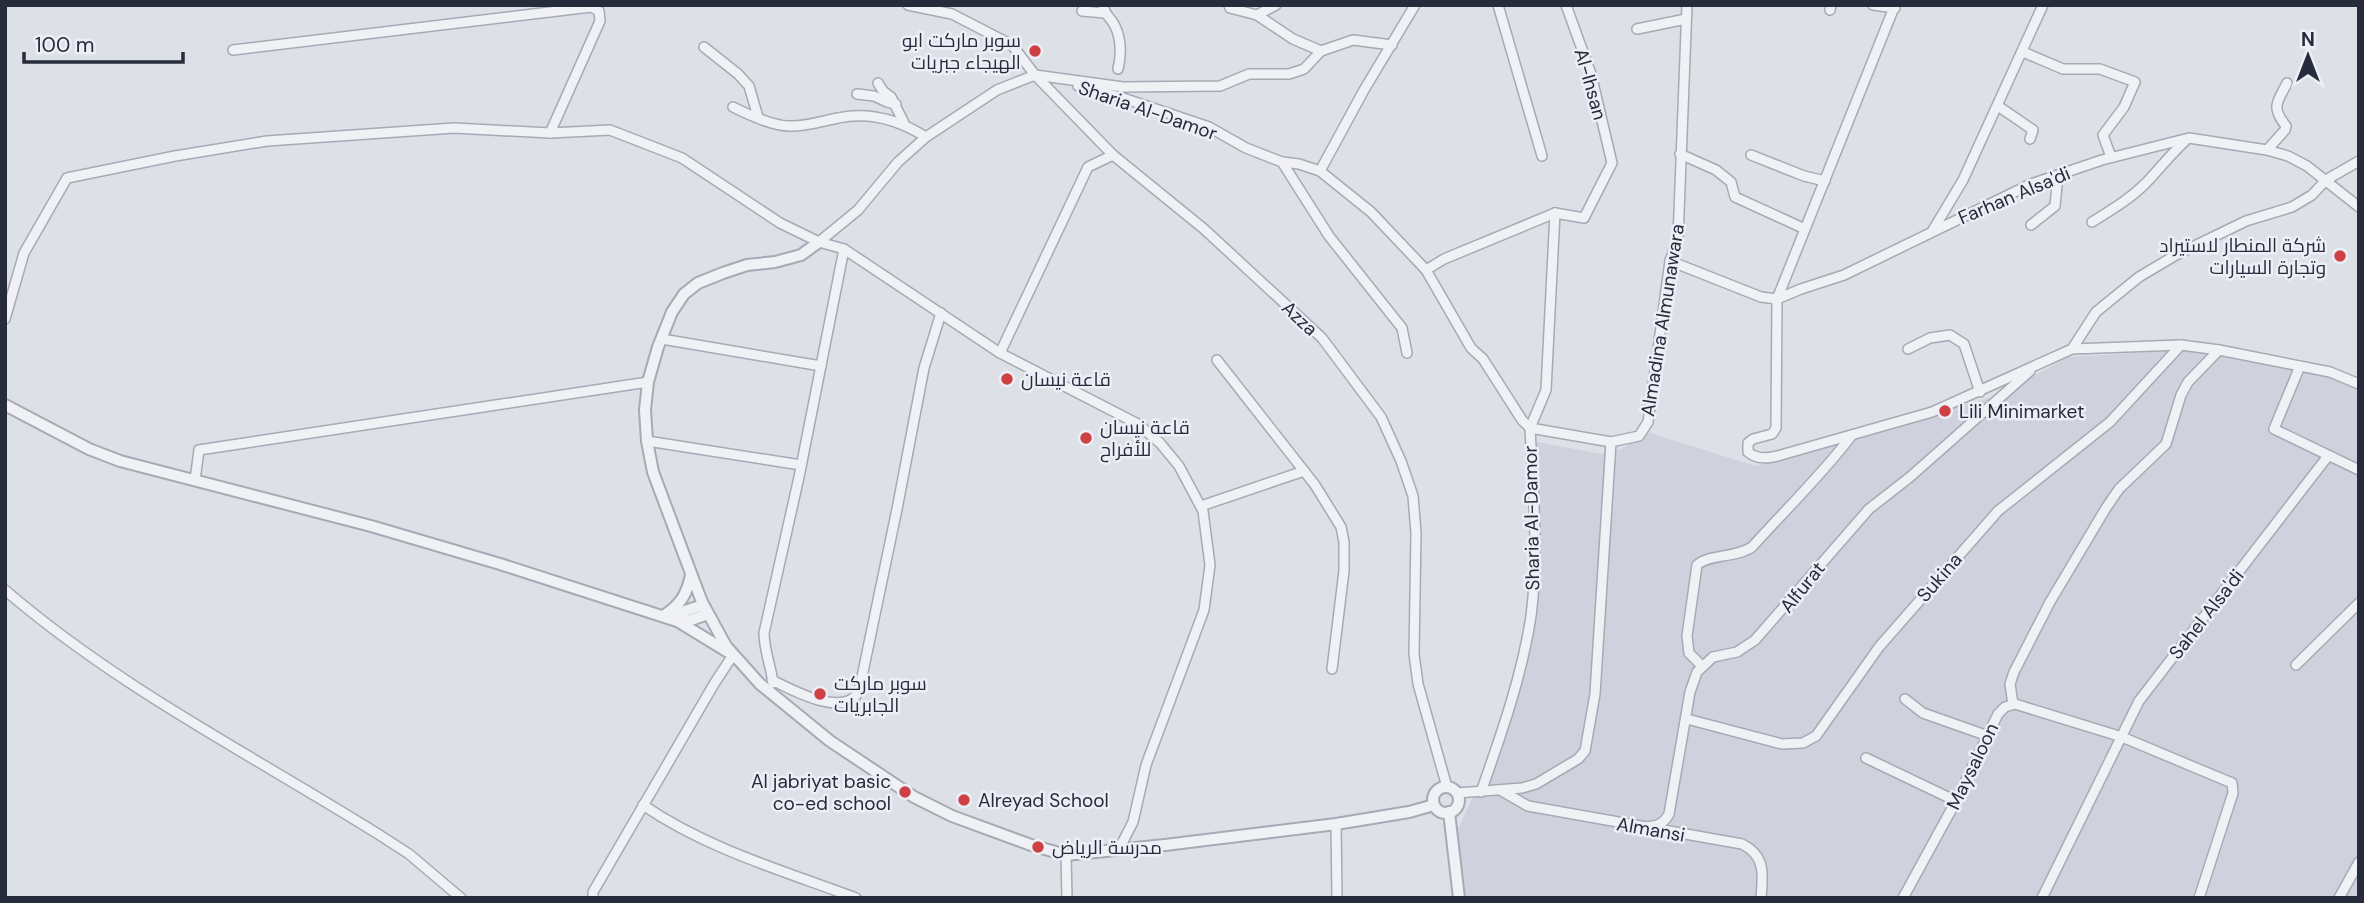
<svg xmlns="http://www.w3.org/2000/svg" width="2364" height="903" font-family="'DM Sans',Cairo,sans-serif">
	<rect width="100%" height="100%" fill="#dde0e7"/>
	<!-- built -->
	<path fill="#cfd2dc" d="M2185,350L2339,378L2359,389V898H1463L1458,829L1510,716L1530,630L1531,441L1601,454L1622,449L1647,432L1755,466L1999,395L2068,357Z"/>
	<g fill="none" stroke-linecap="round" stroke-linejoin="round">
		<defs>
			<g id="minor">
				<path d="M908,5L952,14L1012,45L1035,75L1113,155L1204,229L1322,338L1381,417L1401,461L1413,496L1416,533L1414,654L1418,684L1447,787"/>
				<path d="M1103,5C1105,13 1107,15 1112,21C1121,34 1122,53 1118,69"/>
				<path d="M1229,5L1230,8L1257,15L1293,39L1321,51"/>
				<path d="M1498,5L1542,156"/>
				<path d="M1873,5L1895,8"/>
				<path d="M1895,5L1777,299L1776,428L1772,434L1753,439L1748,443V452C1760,462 1774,457 1788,453L1932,412L2072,349L2096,312L2139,277L2176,255L2246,221L2292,207L2312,195L2326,180L2359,161"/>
				<path d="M1830,10L1831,5"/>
				<path d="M1082,11L1105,13"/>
				<path d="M1257,15L1276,5"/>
				<path d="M1637,29L1686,19"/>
				<path d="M704,47L738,74L749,86L758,117"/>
				<path d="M233,50L591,7L599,11L600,21L550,133"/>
				<path d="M2023,52L2063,69H2100L2135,82L2124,107L2103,135L2111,157"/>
				<path d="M878,83L883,91L891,97L904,123"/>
				<path d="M1078,86L1120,97L1209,127L1246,148L1282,162L1299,164L1320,171L1371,212L1426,270L1444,259L1555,213"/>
				<path d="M857,94L874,96L887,102L896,104"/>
				<path d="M1998,106L2033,130L2030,139"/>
				<path d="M733,107C747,114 773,126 789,126C805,127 822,121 838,118C870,111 899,120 926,137"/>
				<path d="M2267,150L2285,130L2286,126C2270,106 2278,102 2287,83"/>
				<path d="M1680,154L1716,170L1731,182L1735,197L1805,229"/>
				<path d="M1751,155L1804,176L1825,181"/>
				<path d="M1282,162L1329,236L1402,328L1407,353"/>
				<path d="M1320,171L1364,90L1415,5"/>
				<path d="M1555,213L1584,218L1612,163L1591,74L1566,5"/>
				<path d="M2092,222C2111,210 2130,199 2146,183C2160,168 2172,153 2187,139"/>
				<path d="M2031,225L2055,206L2058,175"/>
				<path d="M1933,230L1963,180L2043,5"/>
				<path d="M819,242L858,210L898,162L926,137L997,90L1035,75L1123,87L1220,86L1249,74H1289L1304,69L1321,51L1353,40L1392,45"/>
				<path d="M1670,261L1761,297L1777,299L1801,289L1844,275L2031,184L2102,160L2189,138L2267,150L2288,156L2307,166L2359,207"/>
				<path d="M1426,270L1471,348L1483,359L1522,420L1530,428C1533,488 1539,556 1531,616C1522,676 1501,735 1481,792"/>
				<path d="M5,319L24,253L67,178L175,156L267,141L454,128L550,133L610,130L682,158L780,223L819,242L844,249L1000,353L1138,424L1160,443L1179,466L1203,511L1210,565L1204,610L1146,765L1133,822L1118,851"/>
				<path d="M662,339L821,366"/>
				<path d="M1908,349L1930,338L1950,335L1964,344L1980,392"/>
				<path d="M2072,349L2181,345L2219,350L2330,372L2359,384"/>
				<path d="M1000,353L1088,167L1113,155"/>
				<path d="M1217,360L1315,485L1341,527L1344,542V571L1332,669"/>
				<path d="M2300,366L2274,429L2359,470"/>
				<path d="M1530,428L1611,442L1639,436L1648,422L1670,261L1678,239L1687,5"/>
				<path d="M1530,428L1546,390L1555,213"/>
				<path d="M647,441L801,465"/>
				<path d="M195,480L199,450L648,382"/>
				<path d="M1201,506L1304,471"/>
				<path d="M5,590C119,688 252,755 378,834L409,854L461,898"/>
				<path d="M2296,665L2359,603"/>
				<path d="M1702,666L1689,653L1687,636L1697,565C1709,554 1736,558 1752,547C1785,510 1822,475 1852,435"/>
				<path d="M772,680C792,690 845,719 859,691L897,509L924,368L941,313"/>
				<path d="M773,683C771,666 764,650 764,633L799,477L844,249"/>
				<path d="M1905,699L1923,713L1988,736"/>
				<path d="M2013,704L2010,684L2014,672L2050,602L2106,508L2119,489L2166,444L2181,395L2188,382L2219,350"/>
				<path d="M1687,719L1782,744L1803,743L1816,736L1879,647L1998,511L2110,422L2181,345"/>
				<path d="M1866,758L1956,801"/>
				<path d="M1502,791L1528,806L1742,844C1766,856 1763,875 1761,898"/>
				<path d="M1457,793L1522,788L1536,784L1578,759L1585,751L1595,694L1611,442"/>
				<path d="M643,805C707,849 784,871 856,898"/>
				<path d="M1336,824L1337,898"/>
				<path d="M1638,827C1652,827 1662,827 1669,814L1690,692L1697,672L1713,657L1737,652L1755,640L1869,509L1910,477L2030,371"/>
				<path d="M1066,855L1067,898"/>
				<path d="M593,898V892L714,684L733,655"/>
				<path d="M1903,898L1956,801L1998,714L2005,707L2015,704L2122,737L2232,783L2233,793L2199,898"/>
				<path d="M2042,898L2139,701L2328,456"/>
				<path d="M2339,898L2359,862"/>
			</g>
			<g id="tertiary">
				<path d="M819,242L801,255L775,262L747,265L723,273L698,283L684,294L672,312L658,347L648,382L645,410L647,441L653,472L686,560L702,602L726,646L760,684L830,741L914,797L952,816L1031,845L1066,855L1165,845L1336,824L1409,812L1434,805"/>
				<path d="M5,405L89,449L120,461L371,526L500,564L677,621L691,620L708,614"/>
				<path d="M663,616C680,606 687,594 691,575"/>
				<path d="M670,616L703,605"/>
				<path d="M679,622L728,652"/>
				<circle cx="1446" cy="800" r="13"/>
				<path d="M1449,812L1459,898"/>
			</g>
		</defs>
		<!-- minor casing -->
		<use href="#minor" stroke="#a6aab4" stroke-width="12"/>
		<!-- tertiary casing -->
		<use href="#tertiary" stroke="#a6aab4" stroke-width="14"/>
		<!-- minor -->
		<use href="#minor" stroke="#f0f1f5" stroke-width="9"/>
		<!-- tertiary -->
		<use href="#tertiary" stroke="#f0f1f5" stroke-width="10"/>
	</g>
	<!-- markers -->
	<g fill="#cd4145" stroke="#eceff5" stroke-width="2.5">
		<circle cx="1035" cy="51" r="7"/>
		<circle cx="2340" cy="256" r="7"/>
		<circle cx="1007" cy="379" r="7"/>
		<circle cx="1945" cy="411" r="7"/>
		<circle cx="1086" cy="438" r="7"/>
		<circle cx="820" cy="694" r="7"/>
		<circle cx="905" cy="792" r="7"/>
		<circle cx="964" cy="800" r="7"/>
		<circle cx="1038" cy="847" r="7"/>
	</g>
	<g text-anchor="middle" stroke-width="5" stroke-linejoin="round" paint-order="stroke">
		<!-- poi labels -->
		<g font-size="19" fill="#272c3d" stroke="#eceff5" text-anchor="start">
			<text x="1021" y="47" text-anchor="end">سوبر ماركت ابو<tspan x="1021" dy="22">الهيجاء جبريات</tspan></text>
			<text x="2326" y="252" text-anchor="end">شركة المنطار لاستيراد<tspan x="2326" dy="22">وتجارة السيارات</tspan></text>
			<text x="1021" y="386">قاعة نيسان</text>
			<text x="1959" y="418">Lili Minimarket</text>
			<text x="1100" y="434">قاعة نيسان<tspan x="1100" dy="22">للأفراح</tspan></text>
			<text x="834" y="690">سوبر ماركت<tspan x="834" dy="22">الجابريات</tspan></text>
			<text x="891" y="788" text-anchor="end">Al jabriyat basic<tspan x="891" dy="22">co-ed school</tspan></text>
			<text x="978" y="807">Alreyad School</text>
			<text x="1052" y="854">مدرسة الرياض</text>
		</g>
		<!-- street labels -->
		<g font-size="19" fill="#272c3d" stroke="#eceff5">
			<text transform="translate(1591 84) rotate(74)" y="7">Al-Ihsan</text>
			<text transform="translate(1148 110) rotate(19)" y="7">Sharia Al-Damor</text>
			<text transform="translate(2014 195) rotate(-23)" y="7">Farhan Alsa'di</text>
			<text transform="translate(1300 318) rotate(43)" y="7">Azza</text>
			<text transform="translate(1662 320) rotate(-81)" y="7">Almadina Almunawara</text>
			<text transform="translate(1531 518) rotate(-91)" y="7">Sharia Al-Damor</text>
			<text transform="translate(1939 577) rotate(-49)" y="7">Sukina</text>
			<text transform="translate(1802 587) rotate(-51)" y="7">Alfurat</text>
			<text transform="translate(2206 614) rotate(-52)" y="7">Sahel Alsa'di</text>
			<text transform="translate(1972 766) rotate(-64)" y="7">Maysaloon</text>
			<text transform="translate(1651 829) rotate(10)" y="7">Almansi</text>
		</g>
	</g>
	<!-- border -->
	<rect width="2364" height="903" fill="none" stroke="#272c3d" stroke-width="14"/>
	<!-- north arrow -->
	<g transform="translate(2308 56)" stroke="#eceff5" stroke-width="5" paint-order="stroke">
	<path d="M0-5L12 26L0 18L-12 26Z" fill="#272c3d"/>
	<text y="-10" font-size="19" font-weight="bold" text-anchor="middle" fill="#272c3d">N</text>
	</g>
	<!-- scale -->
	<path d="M24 52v10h159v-10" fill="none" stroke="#272c3d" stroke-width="3.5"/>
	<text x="35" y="52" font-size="21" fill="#272c3d" stroke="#eceff5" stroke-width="5" paint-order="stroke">100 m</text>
</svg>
